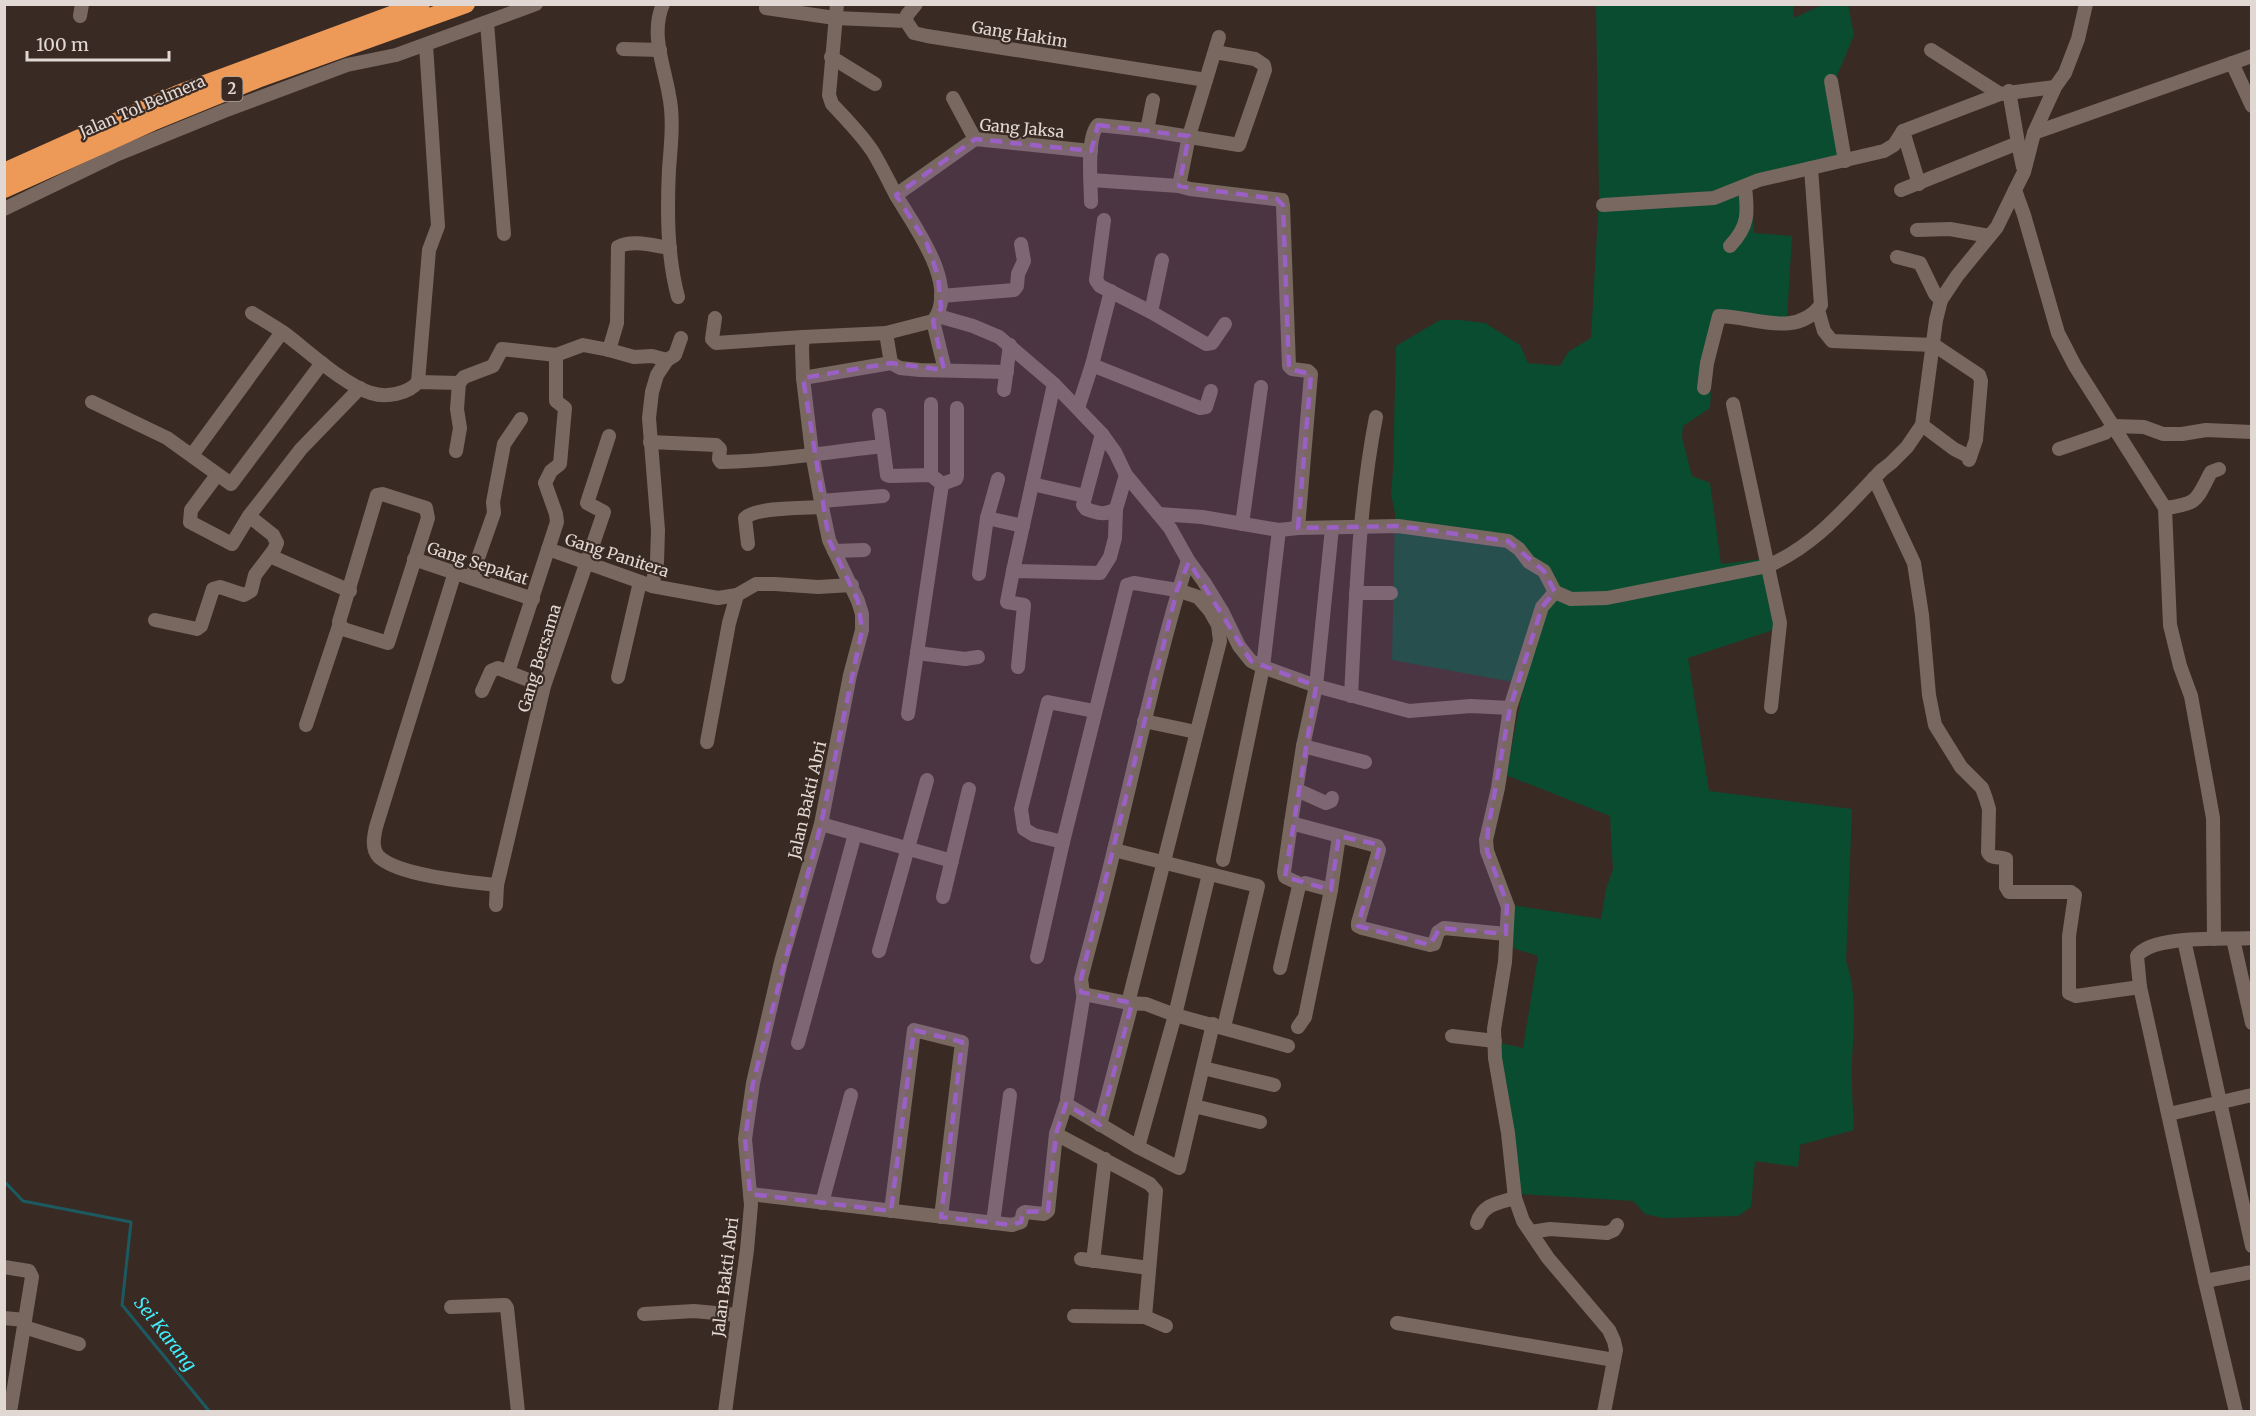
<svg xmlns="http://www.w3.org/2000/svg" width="2256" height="1416" font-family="Merriweather,serif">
	<rect width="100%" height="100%" fill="#392b24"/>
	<!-- green -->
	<path fill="#0a4c30" d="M1596,5H1793L1794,18L1822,5H1848L1854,35L1834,83L1839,158L1751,184L1754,233L1792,236L1787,319L1714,311L1702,390L1711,392L1710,408L1683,426L1682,438L1692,476L1710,483L1721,564L1763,559L1776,629L1688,658L1709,791L1852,809L1846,961C1857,992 1854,1026 1852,1059C1851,1083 1853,1106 1854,1130L1800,1145L1798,1167L1755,1161L1751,1207L1738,1216L1663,1218L1645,1214L1633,1201L1520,1194L1500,1043L1523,1048L1538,956L1513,948L1512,905L1601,919L1606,890L1613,869L1610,816L1506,775L1524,684L1392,660L1395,513L1391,494L1393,471L1396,346L1440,320H1460L1485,323L1520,345L1528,363L1560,366L1568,352L1591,338L1599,198Z"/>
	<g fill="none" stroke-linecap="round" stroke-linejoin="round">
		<!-- stream -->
		<path stroke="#1b5a60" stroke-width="3" d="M4,1181L23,1201L131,1222L122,1305L210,1412"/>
		<!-- minor -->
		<g stroke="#796860" stroke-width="14">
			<path d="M663,4C650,34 664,65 669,95C674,119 671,144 669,169C667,211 667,256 678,297"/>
			<path d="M766,8L835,18L906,21L914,33L927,36L1206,80"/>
			<path d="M80,16L82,4"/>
			<path d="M906,21L907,15L916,4"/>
			<path d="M487,23L504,234"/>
			<path d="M623,49L660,50"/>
			<path d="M1931,50L2000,94"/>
			<path d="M831,57L875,84"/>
			<path d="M2232,63L2252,106"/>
			<path d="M1831,81L1845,161"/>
			<path d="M2009,91L2018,143"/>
			<path d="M953,98L975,139"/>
			<path d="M1147,130L1153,100"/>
			<path d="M1903,131L1919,184"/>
			<path d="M2034,133L2252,56"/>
			<path d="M1091,180L1179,186L1190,189L1282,200L1283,205L1289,366L1292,369L1308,371L1311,374L1298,528"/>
			<path d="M1179,186L1189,136L1219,37"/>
			<path d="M1901,190L2018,143L2023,167"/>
			<path d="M2015,190L2024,215L2058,333L2075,366L2165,508L2170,625L2180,666L2191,696L2213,818L2214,939"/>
			<path d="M896,195L975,139L1091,151"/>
			<path d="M1091,202C1091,184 1086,137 1098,125L1147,130L1239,145L1265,70L1264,65L1255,59L1215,52"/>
			<path d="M1603,205L1714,198L1759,180L1884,151L1894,145L1903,131L2000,94L2055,87"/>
			<path d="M4,209L118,154L224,111L347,65L396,55L536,4"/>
			<path d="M1104,220L1096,280L1100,286L1151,312L1206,344L1212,343L1225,324"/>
			<path d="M1917,230L1950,229L1989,236"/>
			<path d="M1730,246C1749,226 1748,213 1745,187"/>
			<path d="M1897,257L1920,263L1935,294L1941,300"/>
			<path d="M941,296L1014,290L1017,286L1018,274L1024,261L1021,244"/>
			<path d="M1818,310L1824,331L1832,341L1934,345L1979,375L1981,381L1976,440L1969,460"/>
			<path d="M1151,312L1162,260"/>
			<path d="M252,313C263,320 274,326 284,333C307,350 344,385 371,393C386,398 408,394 418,382L459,383"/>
			<path d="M938,316L973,326L999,337L1054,384L1102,434L1115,452L1126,475L1170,528L1188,560L1204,582L1223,613L1239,646L1251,661L1263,667L1316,686L1409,711L1471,706L1510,708L1542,607L1555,592L1571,599L1607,598L1768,566C1817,544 1846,507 1882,470L1891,463L1907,447L1922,425L1936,320L1941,300L1957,276L1997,227L2015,190L2024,172L2034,133L2055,87L2065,73L2078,39L2086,4"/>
			<path d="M715,318L712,339L716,343L803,337"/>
			<path d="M933,321L945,370"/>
			<path d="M886,333L891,363"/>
			<path d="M609,350L634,357L652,356L667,360"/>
			<path d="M1092,365L1200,408L1206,407L1211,391"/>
			<path d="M803,378L891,363L900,368L920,370L1007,372"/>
			<path d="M418,382L429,250L438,226L426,45"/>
			<path d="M1704,388L1707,363L1719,316C1753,316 1796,339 1821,305L1811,168"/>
			<path d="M1004,390L1010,345"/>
			<path d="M92,402L167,438L231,484L322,363"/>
			<path d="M1733,404L1780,623L1771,707"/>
			<path d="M1078,408L1092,365L1111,291"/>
			<path d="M879,415L887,475L890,476L931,475L942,484L908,714"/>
			<path d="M1922,425L1954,449L1970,457"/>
			<path d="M1102,434L1083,505L1086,509C1097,513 1105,516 1116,509"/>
			<path d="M650,442L716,445L720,449L719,459L721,462C775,461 829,452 883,446"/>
			<path d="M2059,449L2105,433L2114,426L2144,427L2163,434H2182L2206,430L2252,432"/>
			<path d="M456,451L460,428L457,409L459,383L464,377L493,366L502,349L556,355L583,345L609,350L617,323L618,247C631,239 655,246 670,248"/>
			<path d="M192,455L282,332"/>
			<path d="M217,475L191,510L190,522L232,544L249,516L301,449L360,388"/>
			<path d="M931,475V404"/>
			<path d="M1874,478L1914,563L1922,615L1929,695L1935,725L1961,767L1982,788L1986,799L1989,809L1988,852C1992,860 1999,856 2006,859V887L2009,892H2071L2075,895L2069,936V993L2076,996L2140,987"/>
			<path d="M942,484L956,479L957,476V408"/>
			<path d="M1032,484L1085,496"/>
			<path d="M382,494L426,508L428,518L388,643L343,629L339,622L377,495Z"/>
			<path d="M821,501L883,496"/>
			<path d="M2165,508C2199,504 2196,500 2211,472L2219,469"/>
			<path d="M1159,514L1202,517L1279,530L1298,528L1398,526L1508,541L1519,549L1529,562L1544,571L1555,592"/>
			<path d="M987,518L1023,526"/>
			<path d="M1242,524L1261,387"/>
			<path d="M1332,528L1316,686L1303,746L1291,823L1377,846L1379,850L1358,923V926L1362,928L1430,945L1434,944L1438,932L1444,928L1506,934"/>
			<path d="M748,544L745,518C755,507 805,508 822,507"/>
			<path d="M548,549L652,586L718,598L737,595L756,584H775L818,587L852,585"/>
			<path d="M834,551L864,550"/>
			<path d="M270,556L350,591"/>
			<path d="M414,559L533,599"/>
			<path d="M1188,560C1158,655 1138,753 1114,850C1104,893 1092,936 1081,979L1083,994L1128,1003L1146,1004L1175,1015L1288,1046"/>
			<path d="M1013,571L1054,384"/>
			<path d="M455,572L376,827C374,836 371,849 379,857C400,876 469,882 497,885"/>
			<path d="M979,574L987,518L998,479"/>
			<path d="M471,578L494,513L493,502L504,444L521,419"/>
			<path d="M652,586L657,562L658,530L649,418L652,392L657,375L667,360L675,355L681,338"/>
			<path d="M1356,593H1391"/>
			<path d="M155,620L197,629L201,626L213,589L220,587L244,595L251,591L255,575L274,550L277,543L273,535L249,516"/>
			<path d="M917,653L965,659L978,657"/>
			<path d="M1018,667L1024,605L1007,602L1013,571L1100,573L1110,557L1115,538L1116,509L1126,475"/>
			<path d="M508,672L557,522L556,514L545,483L551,471L560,464L565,408L556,401V355"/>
			<path d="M618,677L640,582"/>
			<path d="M482,691L491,671L498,668L544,686"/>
			<path d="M1351,696C1356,602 1358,509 1376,417"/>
			<path d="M1510,708L1498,788L1486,840L1487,851L1508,907L1505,962L1494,1029L1495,1058L1508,1133L1515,1198L1523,1221L1548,1258L1609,1330L1614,1341L1616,1350L1604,1412"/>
			<path d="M1144,721L1196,732"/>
			<path d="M306,725L339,626"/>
			<path d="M707,742L729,623L737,595"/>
			<path d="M1303,746L1365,762"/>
			<path d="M1297,790L1326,803L1331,801L1332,798"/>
			<path d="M1291,823L1284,872L1285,877L1300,884"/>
			<path d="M821,824L952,861"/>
			<path d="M1063,842L1034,835L1024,829L1021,809L1048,702L1094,711"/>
			<path d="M1114,850L1258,886L1224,1027"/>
			<path d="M1223,860L1263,667L1279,530"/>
			<path d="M943,897L969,789"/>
			<path d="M496,905L497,885L544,686L604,512L587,503L609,436"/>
			<path d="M2233,939L2252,1023"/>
			<path d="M2184,940L2252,1246"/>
			<path d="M879,951L927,780"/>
			<path d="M1037,957L1063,842L1127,585L1134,583L1177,590L1198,597L1210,611L1218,625L1220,641L1128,1003"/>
			<path d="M1280,968L1299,886L1305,883L1331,890"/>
			<path d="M1298,1027L1305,1017L1331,890L1339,836"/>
			<path d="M1452,1036L1495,1041"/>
			<path d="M798,1043L855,834"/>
			<path d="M1203,1068L1274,1085"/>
			<path d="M1067,1098L1084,993"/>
			<path d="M1194,1106L1260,1122"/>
			<path d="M2169,1114L2252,1095"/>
			<path d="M1100,1125L1132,1003"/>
			<path d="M1056,1134L1150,1184L1156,1191L1145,1317"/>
			<path d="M1138,1147L1175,1015L1209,874"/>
			<path d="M750,1194L1012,1225L1021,1222L1023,1213L1025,1212L1044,1214L1048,1211L1056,1134L1066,1104L1138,1147L1179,1168L1213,1024"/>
			<path d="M822,1203L851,1095"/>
			<path d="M891,1211L914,1030L962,1042L941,1217"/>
			<path d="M993,1223L1010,1095"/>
			<path d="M1477,1223C1483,1204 1498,1203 1515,1198"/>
			<path d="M1531,1232L1550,1229L1607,1233L1614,1230L1617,1225"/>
			<path d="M1081,1259L1149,1268"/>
			<path d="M1093,1261L1105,1159"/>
			<path d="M4,1267L29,1271L32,1277L10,1412"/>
			<path d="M2205,1281L2252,1272"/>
			<path d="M451,1307L505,1305L507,1308L518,1412"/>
			<path d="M644,1314L694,1311L737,1315"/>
			<path d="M1074,1316L1145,1317L1166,1326"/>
			<path d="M4,1318L25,1320"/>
			<path d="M1397,1323L1614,1360"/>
			<path d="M24,1327L79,1344"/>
			<path d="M725,1412L747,1250L751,1205L745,1139L753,1083L781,962L821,824L850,675L862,630V614L858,601L829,540L822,507L812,453L803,378L802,348L803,337L886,333L933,321C960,287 915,227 897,197C889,182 882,167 873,152C862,135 846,119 832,104L829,95L837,4"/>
			<path d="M2236,1412L2205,1281L2140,987L2137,956C2153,934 2225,940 2252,938"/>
		</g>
		<!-- highway -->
		<g stroke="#ed9a58" stroke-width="18">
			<path d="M4,172L178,94L421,4"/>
			<path d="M4,189L152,122L260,78L466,4"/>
		</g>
	</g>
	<!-- marked area -->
	<path fill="#9a60c5" fill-opacity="0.2" stroke="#9a60c5" stroke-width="4.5" stroke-dasharray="12 8" stroke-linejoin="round" d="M1098,125L1189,136L1179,186L1277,199L1283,205L1289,369L1311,374L1298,528L1398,526L1508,541L1544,571L1555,592L1542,607L1510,708L1488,829L1487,851L1507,903L1506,934L1440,928L1430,945L1358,926L1380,845L1339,836L1331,890L1285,877L1316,686L1251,661L1189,562L1177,590L1081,979V992L1132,1003L1100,1125L1066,1104L1056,1134L1048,1211L1023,1212L1021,1222L1012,1225L941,1217L962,1042L914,1030L891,1211L750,1194L745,1139L753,1083L821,824L862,630L858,601L829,540L803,378L891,363L944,370L933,321L941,308L938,276L927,244L896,195L975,139L1091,151Z"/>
	<g text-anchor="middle" stroke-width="4.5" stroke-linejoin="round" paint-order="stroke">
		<!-- shield labels -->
		<rect fill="#392b24" stroke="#afa49e" stroke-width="1.5" x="221.5" y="77" width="21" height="24" rx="4.5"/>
		<g font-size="15" font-weight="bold" fill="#e2d8d3">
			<text x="232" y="94">2</text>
		</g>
		<!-- street labels -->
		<g font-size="16" fill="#e2d8d3" stroke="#392b24">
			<text transform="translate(1020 34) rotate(9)" y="6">Gang Hakim</text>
			<text transform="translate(142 106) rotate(-23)" y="6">Jalan Tol Belmera</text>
			<text transform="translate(1022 128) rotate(5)" y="6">Gang Jaksa</text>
			<text transform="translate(617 555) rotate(18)" y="6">Gang Panitera</text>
			<text transform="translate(478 563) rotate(18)" y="6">Gang Sepakat</text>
			<text transform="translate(539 658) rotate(-73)" y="6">Gang Bersama</text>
			<text transform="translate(807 800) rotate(-77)" y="6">Jalan Bakti Abri</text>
			<text transform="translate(725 1277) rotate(-83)" y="6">Jalan Bakti Abri</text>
		</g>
		<!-- water labels -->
		<g font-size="18" font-style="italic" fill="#41ecfd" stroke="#392b24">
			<text transform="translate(165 1334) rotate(52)" y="6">Sei Karang</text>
		</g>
	</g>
	<!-- border -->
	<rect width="2256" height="1416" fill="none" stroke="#e2d8d3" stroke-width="12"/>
	<!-- scale -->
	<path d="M27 51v9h142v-9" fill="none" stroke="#e2d8d3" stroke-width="3"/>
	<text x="36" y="51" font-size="18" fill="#e2d8d3" stroke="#392b24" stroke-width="4.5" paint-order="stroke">100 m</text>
</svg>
